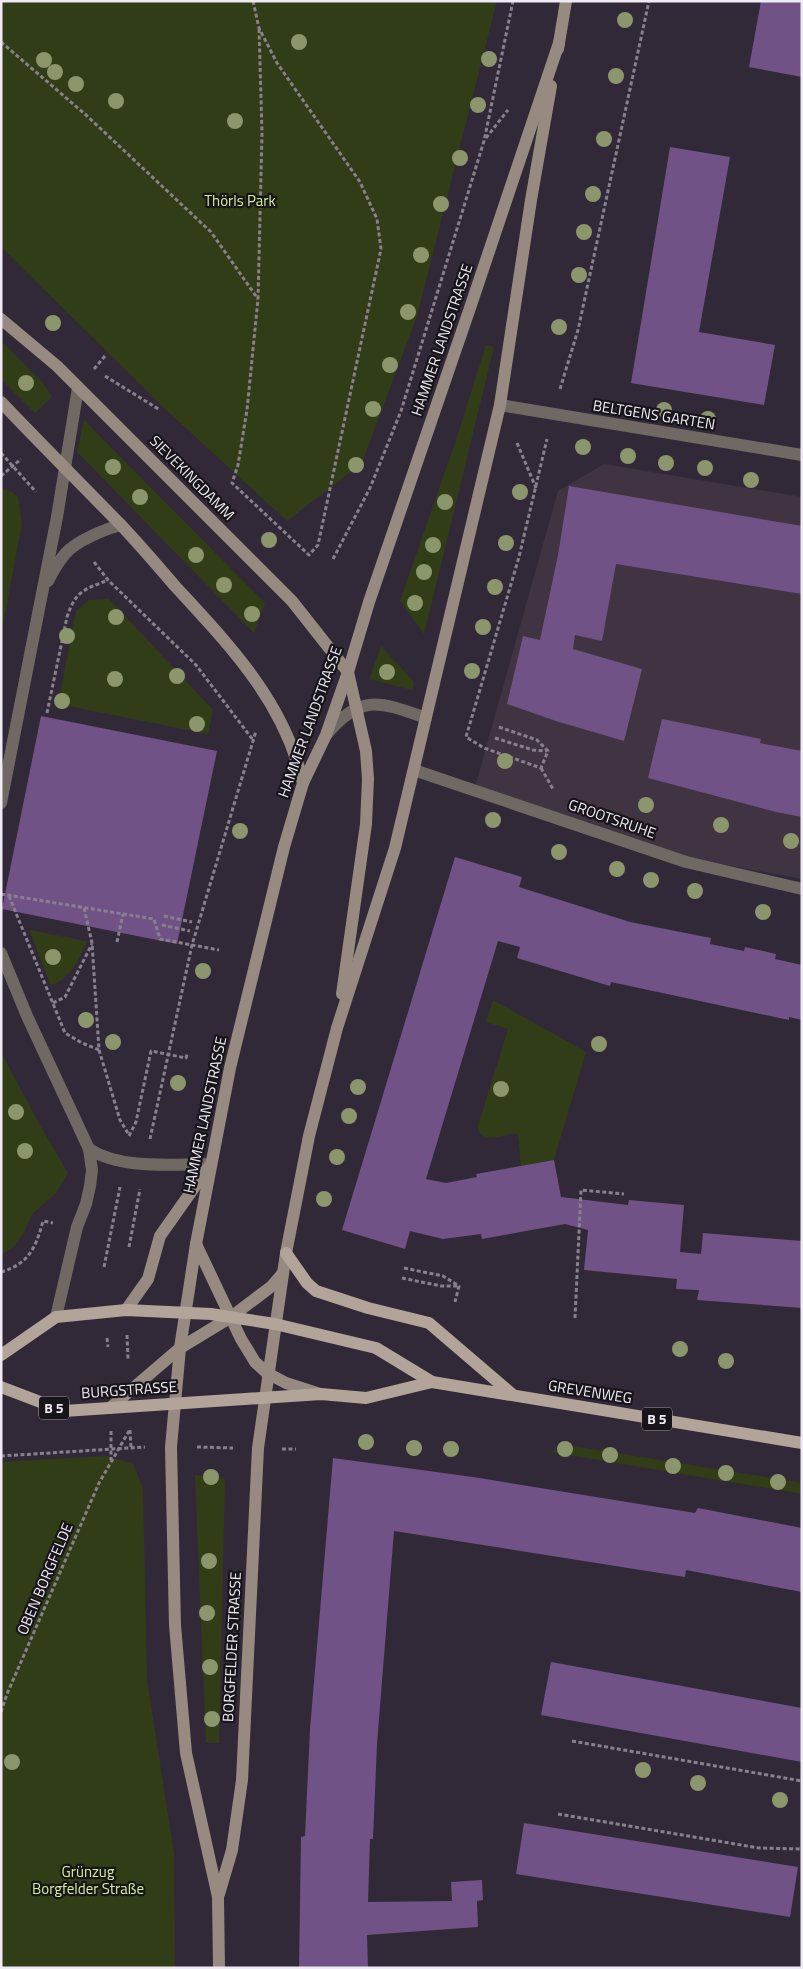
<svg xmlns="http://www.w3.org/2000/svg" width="803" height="1969" font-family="'Titillium Web',sans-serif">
	<rect width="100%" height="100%" fill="#322938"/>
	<!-- commercial -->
	<path fill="#403442" d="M604,464L802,497V879L689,858L475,787L558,491Z"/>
	<!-- green -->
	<g fill="#313d16">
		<path d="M1,1H497L417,316L362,463L287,521L163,407L1,247Z"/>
		<path d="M1,341L43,383L52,397L35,413L1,379Z"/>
		<path d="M486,345L494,347L424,634L400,601L456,440Z"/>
		<path d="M84,420L265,603L254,633L77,452Z"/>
		<path d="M1,489L11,491L18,497L22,524L1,635Z"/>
		<path d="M109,599L213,710L208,734L58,704L76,611L89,600Z"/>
		<path d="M381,646L413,681L414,685L412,690L369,679Z"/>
		<path d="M29,930L87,941C77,963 73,975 51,986Z"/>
		<path d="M493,1000L586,1052L554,1160L521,1166L518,1135L514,1133C501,1136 479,1145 478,1126L508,1029L486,1022Z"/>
		<path d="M1,1052L38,1122L68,1173L56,1193L33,1213L22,1236L12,1248L1,1255Z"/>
		<path d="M567,1445L802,1483V1494L550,1452Z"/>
		<path d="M106,1456L133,1464L143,1489L147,1680L174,1853L175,1968H1V1462Z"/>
		<path d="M195,1475L225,1479L219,1743H206Z"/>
	</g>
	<!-- building -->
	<g fill="#705286">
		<path d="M761,1H802V77L749,67Z"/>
		<path d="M670,147L730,157L699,332L775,345L764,405L631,383Z"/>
		<path d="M569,486L802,526V594L616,564L602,641L575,635L573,649L642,669L624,741L556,721L507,704L523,636L540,640L558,555Z"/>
		<path d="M41,716L217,751L177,944L2,909Z"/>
		<path d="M662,719L761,739L760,743L802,751V817L776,812L648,778Z"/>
		<path d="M455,857L522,877L519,887L630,922L711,938L710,944L744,951L745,947L776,954L775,959L802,965V1020L789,1017V1020L611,982L610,986L517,958L520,947L498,941L426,1179L446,1183L477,1177L476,1174L554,1160L561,1197L628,1205L629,1200L684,1205L680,1252L701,1254L703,1233L802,1241V1308L697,1300L699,1290L676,1289L677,1279L584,1270L588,1230L565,1224L482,1239L481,1234L443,1239L410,1231L405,1249L342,1230Z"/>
		<path d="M333,1458L473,1477L695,1513L698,1508L802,1528V1592L686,1570L685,1577L394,1531L377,1744L373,1839H370L368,1902L452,1901L451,1882L482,1880L483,1900L477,1901L478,1927L367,1935L368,1968H299L301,1837L305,1836L310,1729Z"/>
		<path d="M551,1662L802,1708V1762L541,1715Z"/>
		<path d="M524,1823L798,1867L790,1917L516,1874Z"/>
	</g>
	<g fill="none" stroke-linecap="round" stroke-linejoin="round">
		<!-- path -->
		<g stroke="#88808d" stroke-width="3" stroke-dasharray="4 2.5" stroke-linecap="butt">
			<path d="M253,1L259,28L277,63L360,182L377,219L381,249L318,545L309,555L232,483L238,465L247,410L258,299L262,133L259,28"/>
			<path d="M1,42L86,115L211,232L258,299"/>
			<path d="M486,138L508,110"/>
			<path d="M94,369L105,356"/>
			<path d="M105,376L160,410"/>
			<path d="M560,389L578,330L649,1"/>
			<path d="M517,443L536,488"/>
			<path d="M1,453L36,492"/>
			<path d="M1,476L21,459"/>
			<path d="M333,559L370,488L401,411L484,141L513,1"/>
			<path d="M94,562L108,580L196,665L253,740"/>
			<path d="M47,713L67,617C76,590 84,590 108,580"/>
			<path d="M499,727L537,740L548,751L541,768L484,748L466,737L519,557L547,439"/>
			<path d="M495,738L533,750L547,751"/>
			<path d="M541,768L553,789"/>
			<path d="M1,894L154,919L160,939L219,950"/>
			<path d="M9,896L65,1033L82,1043L99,1050"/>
			<path d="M84,908L92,943L99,1050L120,1120L129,1135"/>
			<path d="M164,916L192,922"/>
			<path d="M162,925L190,931"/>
			<path d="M117,942L123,914"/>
			<path d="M53,1003L65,997L92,944"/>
			<path d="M129,1136L136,1122L151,1051L186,1058L187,1054"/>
			<path d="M150,1139L192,945L256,731"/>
			<path d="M129,1247L140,1189"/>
			<path d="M104,1267L120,1187"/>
			<path d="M404,1268L443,1276L459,1286L455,1302"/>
			<path d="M1,1272C29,1264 36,1247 43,1221L53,1223"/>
			<path d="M402,1278L441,1286H458"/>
			<path d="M575,1318L581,1190L624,1194"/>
			<path d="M127,1335L128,1359"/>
			<path d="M107,1338L108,1347"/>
			<path d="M130,1430L131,1448"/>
			<path d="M111,1431V1460"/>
			<path d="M197,1447L233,1448"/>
			<path d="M282,1449H296"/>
			<path d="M1,1456L145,1447"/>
			<path d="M1,1712L7,1694L99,1483L129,1431"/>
			<path d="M572,1741L802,1781"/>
			<path d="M558,1814L759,1848L802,1849"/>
		</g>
		<!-- lane -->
		<g stroke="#706963" stroke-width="12">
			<path d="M48,581C53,571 58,562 65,554C76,541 105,529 121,525"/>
			<path d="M327,734C361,693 381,702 426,718"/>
			<path d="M1,803L57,517L78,388"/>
			<path d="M1,953L27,1016L89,1149L92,1170L90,1186L86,1204L77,1227L56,1317"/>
			<path d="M89,1149C122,1170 173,1164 211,1164"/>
		</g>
		<!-- street -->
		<g stroke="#706963" stroke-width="12">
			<path d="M500,405L802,455"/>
			<path d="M414,770L686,862L802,889"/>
		</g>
		<!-- secondary -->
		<g stroke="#968a81" stroke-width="12">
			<path d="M558,49L566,1"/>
			<path d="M1,319L57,366L292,601L348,672L366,751L368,779L366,824L342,994"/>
			<path d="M1,402C40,443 80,483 120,524C139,544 157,565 175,586C230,646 284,701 303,783"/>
			<path d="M196,1244L241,1339L255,1362L267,1373L286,1383L320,1394"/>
			<path d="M126,1310L148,1279L160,1236L208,1168"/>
			<path d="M110,1408L180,1348L231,1317L272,1286L283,1273"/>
			<path d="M219,1894L232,1850L242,1780L258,1448L286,1253L309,1136L337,1028L395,848L500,405L531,200L551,86"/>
			<path d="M219,1968L218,1897L186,1753L175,1625L171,1447L180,1348L196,1244L230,1068L284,847L303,783L326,735L348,672L369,602L471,305L559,43"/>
		</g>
		<!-- primary -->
		<g stroke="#b2a498" stroke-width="12">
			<path d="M286,1253L307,1283L316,1291L368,1308L429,1323L513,1395"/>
			<path d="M1,1355L56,1317L126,1310L211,1314L275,1324L376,1348L432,1382L802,1443"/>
			<path d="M1,1387L64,1411L321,1394L366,1398L432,1382"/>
		</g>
	</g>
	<!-- trees -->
	<g fill="#8b966c">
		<circle cx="625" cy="20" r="8"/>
		<circle cx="299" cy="42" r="8"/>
		<circle cx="489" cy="59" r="8"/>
		<circle cx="44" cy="60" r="8"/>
		<circle cx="55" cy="72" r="8"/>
		<circle cx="616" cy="76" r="8"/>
		<circle cx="76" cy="84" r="8"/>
		<circle cx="116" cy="101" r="8"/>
		<circle cx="478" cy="105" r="8"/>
		<circle cx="235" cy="121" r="8"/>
		<circle cx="604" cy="139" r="8"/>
		<circle cx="460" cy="158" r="8"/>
		<circle cx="593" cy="194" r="8"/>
		<circle cx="441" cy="204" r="8"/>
		<circle cx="584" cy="232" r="8"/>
		<circle cx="421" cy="255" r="8"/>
		<circle cx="579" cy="275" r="8"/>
		<circle cx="408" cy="312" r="8"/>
		<circle cx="53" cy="323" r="8"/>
		<circle cx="559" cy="327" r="8"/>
		<circle cx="390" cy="365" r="8"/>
		<circle cx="26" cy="383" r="8"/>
		<circle cx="373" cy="409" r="8"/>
		<circle cx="664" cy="410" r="8"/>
		<circle cx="708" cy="419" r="8"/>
		<circle cx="583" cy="447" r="8"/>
		<circle cx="628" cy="456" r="8"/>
		<circle cx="666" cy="463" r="8"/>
		<circle cx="356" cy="465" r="8"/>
		<circle cx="113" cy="467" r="8"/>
		<circle cx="705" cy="468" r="8"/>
		<circle cx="751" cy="480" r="8"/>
		<circle cx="520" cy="492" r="8"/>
		<circle cx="140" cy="497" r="8"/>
		<circle cx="445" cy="502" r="8"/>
		<circle cx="269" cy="540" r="8"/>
		<circle cx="506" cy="543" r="8"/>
		<circle cx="433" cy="545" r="8"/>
		<circle cx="196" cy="555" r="8"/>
		<circle cx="424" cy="572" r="8"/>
		<circle cx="224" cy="585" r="8"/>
		<circle cx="495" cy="587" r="8"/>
		<circle cx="415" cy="603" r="8"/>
		<circle cx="252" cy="614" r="8"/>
		<circle cx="116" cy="617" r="8"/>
		<circle cx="483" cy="627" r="8"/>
		<circle cx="67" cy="636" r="8"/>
		<circle cx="472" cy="671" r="8"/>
		<circle cx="387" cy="672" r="8"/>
		<circle cx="177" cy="676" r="8"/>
		<circle cx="115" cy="679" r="8"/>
		<circle cx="62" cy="701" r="8"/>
		<circle cx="197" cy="724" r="8"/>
		<circle cx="505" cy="761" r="8"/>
		<circle cx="646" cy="805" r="8"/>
		<circle cx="493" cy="820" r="8"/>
		<circle cx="721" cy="825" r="8"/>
		<circle cx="240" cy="831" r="8"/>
		<circle cx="791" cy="841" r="8"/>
		<circle cx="559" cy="852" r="8"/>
		<circle cx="617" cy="869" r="8"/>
		<circle cx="651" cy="880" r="8"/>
		<circle cx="695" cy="891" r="8"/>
		<circle cx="763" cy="912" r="8"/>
		<circle cx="53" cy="957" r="8"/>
		<circle cx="203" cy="971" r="8"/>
		<circle cx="86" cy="1020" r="8"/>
		<circle cx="113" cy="1042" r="8"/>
		<circle cx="599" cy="1044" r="8"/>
		<circle cx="178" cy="1083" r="8"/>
		<circle cx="358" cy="1087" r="8"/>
		<circle cx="501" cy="1089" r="8"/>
		<circle cx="16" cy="1112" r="8"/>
		<circle cx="349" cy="1116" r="8"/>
		<circle cx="25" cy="1151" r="8"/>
		<circle cx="337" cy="1157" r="8"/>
		<circle cx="324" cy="1199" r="8"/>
		<circle cx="680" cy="1349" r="8"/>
		<circle cx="726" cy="1361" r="8"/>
		<circle cx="366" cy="1442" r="8"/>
		<circle cx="414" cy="1448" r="8"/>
		<circle cx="451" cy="1449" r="8"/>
		<circle cx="565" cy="1449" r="8"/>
		<circle cx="610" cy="1455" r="8"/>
		<circle cx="673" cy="1466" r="8"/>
		<circle cx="726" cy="1473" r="8"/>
		<circle cx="211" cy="1477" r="8"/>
		<circle cx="778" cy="1482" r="8"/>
		<circle cx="209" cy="1561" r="8"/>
		<circle cx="207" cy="1613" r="8"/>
		<circle cx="210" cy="1667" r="8"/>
		<circle cx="212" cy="1719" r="8"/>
		<circle cx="12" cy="1762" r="8"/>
		<circle cx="643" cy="1770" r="8"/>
		<circle cx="698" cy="1783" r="8"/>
		<circle cx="780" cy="1800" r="8"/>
	</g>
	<g text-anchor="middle" stroke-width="4.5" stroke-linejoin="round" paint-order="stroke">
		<!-- shield labels -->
		<g fill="#17141a" stroke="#aeaab3" stroke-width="1">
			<rect x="39" y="1396.5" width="30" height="23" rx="4"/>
			<rect x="642" y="1407.5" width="30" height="23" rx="4"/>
		</g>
		<g font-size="14" font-weight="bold" fill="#efeaf4">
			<text x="54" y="1413">B 5</text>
			<text x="657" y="1424">B 5</text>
		</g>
		<!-- park labels -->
		<g font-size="15" fill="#d3f097" stroke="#17141a">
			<text x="240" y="206">Thörls Park</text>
			<text x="88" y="1877">Grünzug<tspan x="88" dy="17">Borgfelder Straße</tspan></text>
		</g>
		<!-- street labels -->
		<g font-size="15" fill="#efeaf4" stroke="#17141a">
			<text transform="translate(442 340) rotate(-71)" y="5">HAMMER LANDSTRASSE</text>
			<text transform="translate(654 415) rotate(9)" y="5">BELTGENS GARTEN</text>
			<text transform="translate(192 478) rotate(45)" y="5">SIEVEKINGDAMM</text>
			<text transform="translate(310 722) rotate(-70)" y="5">HAMMER LANDSTRASSE</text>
			<text transform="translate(612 819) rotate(19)" y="5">GROOTSRUHE</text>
			<text transform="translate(205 1115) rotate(-78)" y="5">HAMMER LANDSTRASSE</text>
			<text transform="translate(129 1390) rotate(-4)" y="5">BURGSTRASSE</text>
			<text transform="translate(590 1392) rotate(9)" y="5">GREVENWEG</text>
			<text transform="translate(45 1579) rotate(-67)" y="5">OBEN BORGFELDE</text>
			<text transform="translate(232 1647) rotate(-87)" y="5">BORGFELDER STRASSE</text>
		</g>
	</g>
	<!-- border -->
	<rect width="803" height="1969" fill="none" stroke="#efeaf4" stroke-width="5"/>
</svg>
